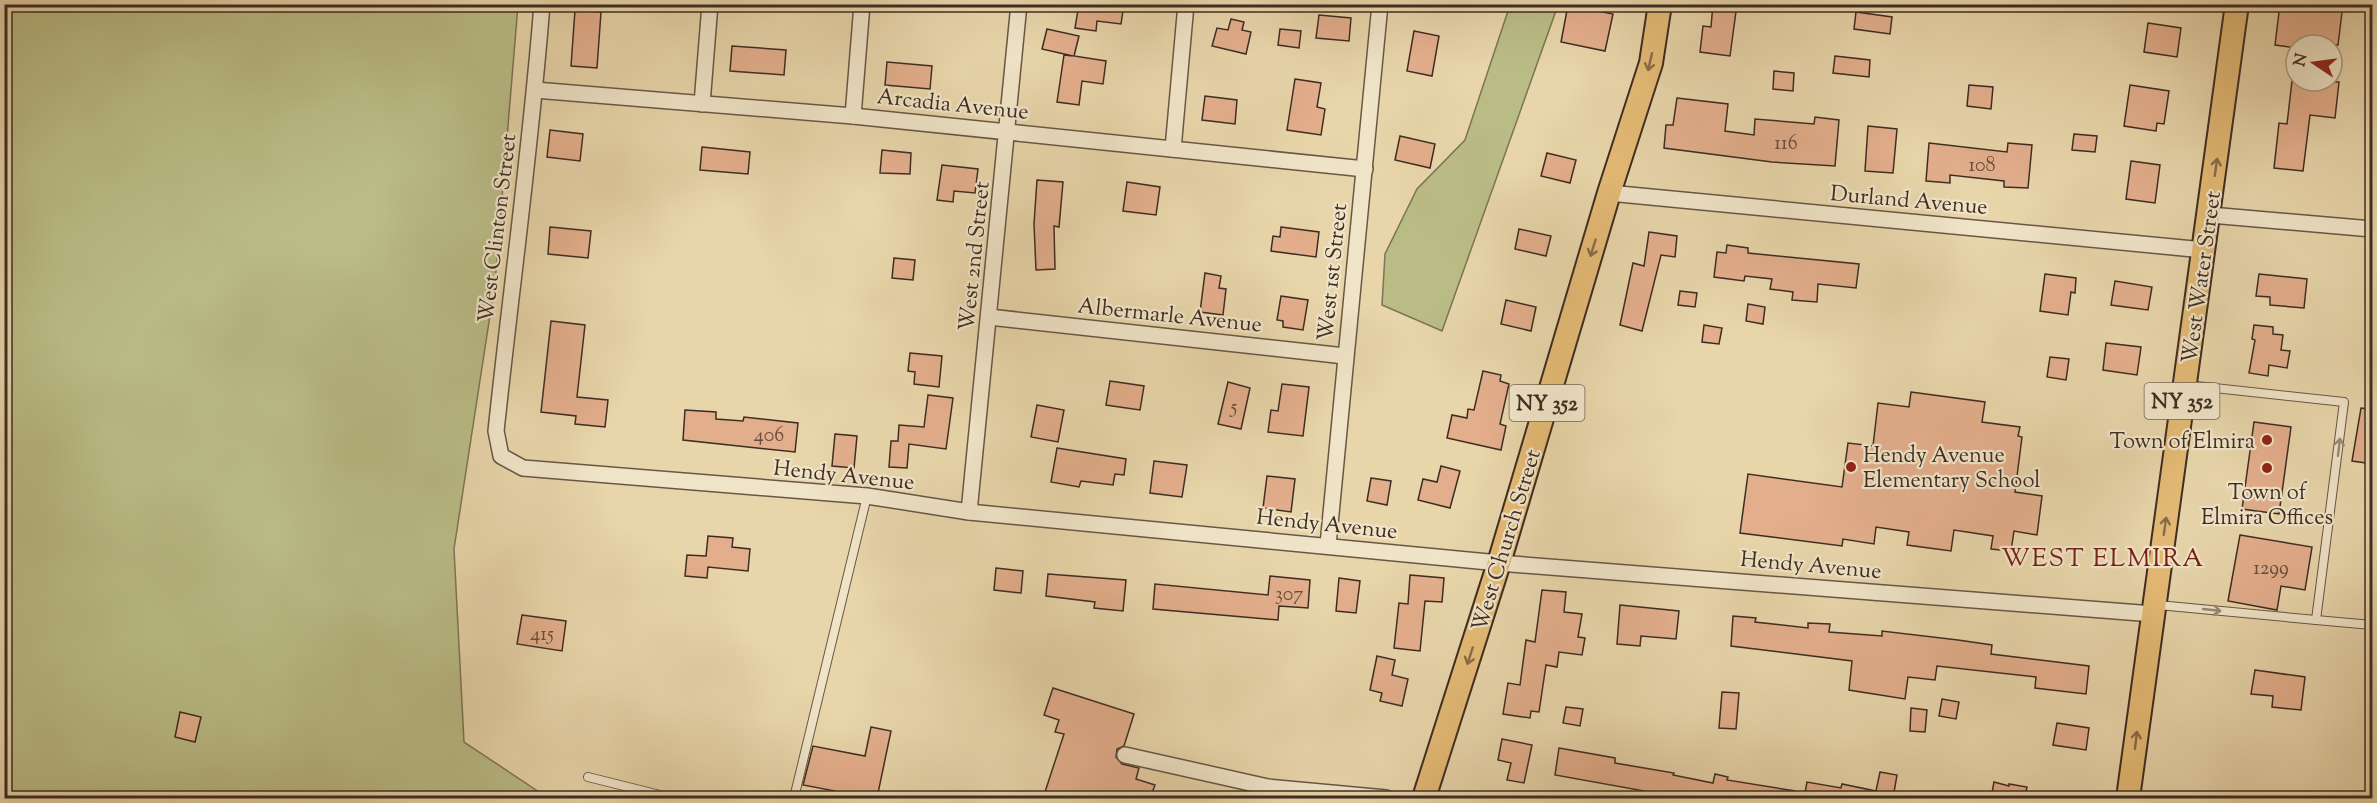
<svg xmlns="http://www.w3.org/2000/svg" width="2377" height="803" font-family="'Sorts Mill Goudy',serif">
	<rect width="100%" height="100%" fill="#e8d5aa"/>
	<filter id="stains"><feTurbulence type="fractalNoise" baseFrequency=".00333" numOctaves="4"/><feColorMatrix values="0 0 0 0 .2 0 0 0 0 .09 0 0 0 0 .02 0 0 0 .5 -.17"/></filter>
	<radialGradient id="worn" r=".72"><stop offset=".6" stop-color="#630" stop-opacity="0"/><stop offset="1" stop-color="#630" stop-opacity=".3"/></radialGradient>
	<!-- green -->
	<g fill="#babc86" stroke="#7c7454" stroke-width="1.5">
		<path d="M5,5H518L495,283L454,549L464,742L548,798H5Z"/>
		<path d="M1510,5H1558L1442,331L1382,305L1385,254L1417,189L1465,140Z"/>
	</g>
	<!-- building -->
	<g fill="#e3ae8c" stroke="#3e2d23" stroke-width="1.5">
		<path d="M1079,4H1124L1121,24L1097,21L1096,31L1075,28Z"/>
		<path d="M1713,4H1737L1730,56L1700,52L1703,26L1711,27Z"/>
		<path d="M2280,4H2343L2338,45H2296V48L2275,45Z"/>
		<path d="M1568,5L1613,14L1605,51L1561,42Z"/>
		<path d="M575,10L601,12L597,68L571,66Z"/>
		<path d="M1856,12L1892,17L1890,34L1854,29Z"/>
		<path d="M1319,15L1351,18L1349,41L1316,38Z"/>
		<path d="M1231,19L1244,22L1242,30L1251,32L1246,54L1212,46L1217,28L1228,30Z"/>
		<path d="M2148,23L2181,28L2177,57L2144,52Z"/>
		<path d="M1047,29L1079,36L1074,56L1106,61L1103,84L1082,81L1079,105L1057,102L1064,55L1073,56L1042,49Z"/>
		<path d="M1280,29L1301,31L1299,48L1278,45Z"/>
		<path d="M1414,31L1439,36L1432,76L1407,71Z"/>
		<path d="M732,46L786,50L784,75L730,71Z"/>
		<path d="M1835,56L1870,60L1869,77L1833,73Z"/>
		<path d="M887,62L932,66L930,89L885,85Z"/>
		<path d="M1774,71L1794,73L1793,91L1773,89Z"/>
		<path d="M1295,79L1321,83L1317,107L1325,109L1321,135L1287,130Z"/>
		<path d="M2292,81L2339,82L2335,118L2310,115L2303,171L2274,168L2279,123L2287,124Z"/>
		<path d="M1969,85L1993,87L1991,109L1967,106Z"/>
		<path d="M2130,85L2169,91L2164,124L2157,123L2156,131L2124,126Z"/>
		<path d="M1205,96L1237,100L1235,124L1202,120Z"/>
		<path d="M1677,98L1728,104L1725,131L1754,135L1755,119L1814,124L1815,117L1839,120L1835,166L1772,162L1664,148L1666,125H1673Z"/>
		<path d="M1868,126L1897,129L1893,173L1865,171Z"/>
		<path d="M550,130L583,134L580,161L547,157Z"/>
		<path d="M2074,134L2097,136L2095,152L2072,150Z"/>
		<path d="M1400,136L1435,144L1430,168L1395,160Z"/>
		<path d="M1929,143L2007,152L2008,143L2032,145L2028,188L2004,187V181L1950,175V183L1926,181Z"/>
		<path d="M702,147L750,152L748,174L700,170Z"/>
		<path d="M882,150L911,153L910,174L880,173Z"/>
		<path d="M1547,153L1576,160L1570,183L1541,176Z"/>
		<path d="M2131,161L2160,165L2155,203L2126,199Z"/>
		<path d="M942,165L978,169L975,193L954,191L953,202L937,200Z"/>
		<path d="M1037,180L1063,182L1059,227L1054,226L1055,269L1036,270L1034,224Z"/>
		<path d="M1127,182L1160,187L1156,215L1123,211Z"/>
		<path d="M550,227L591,231L588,258L548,254Z"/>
		<path d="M1281,227L1319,232L1316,257L1271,251L1273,236L1280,237Z"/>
		<path d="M1519,229L1551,236L1546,256L1515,249Z"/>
		<path d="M1649,232L1677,236L1675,257L1661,255L1642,331L1620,325L1633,263L1644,266Z"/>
		<path d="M1727,245L1748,248V253L1859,264L1856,288L1818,284L1817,302L1792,300L1793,292L1770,289L1772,279L1745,276L1744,281L1714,277L1717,252L1726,253Z"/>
		<path d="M894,258L915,260L913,280L892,278Z"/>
		<path d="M1205,273L1221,276L1219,288L1226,289L1223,315L1200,312Z"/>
		<path d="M2045,274L2076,278L2075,293L2071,292L2068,315L2040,311Z"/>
		<path d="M2259,274L2307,279L2304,308L2270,305V297L2256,296Z"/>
		<path d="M2115,281L2152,287L2148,310L2111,305Z"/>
		<path d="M1680,291L1697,293L1695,307L1678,305Z"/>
		<path d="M1281,296L1308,300L1303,330L1283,327V321L1277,320Z"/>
		<path d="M1506,300L1536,307L1531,331L1501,324Z"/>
		<path d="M1748,304L1765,307L1763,324L1746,321Z"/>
		<path d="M551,321L585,325L577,397L608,400L605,427L575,424L576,416L541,412Z"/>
		<path d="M1704,325L1722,328L1719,344L1702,342Z"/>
		<path d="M2254,325L2273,327V334L2283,335L2281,350L2290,351L2287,368L2269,365L2268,376L2249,373L2255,340L2252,339Z"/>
		<path d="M2106,343L2141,347L2137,375L2103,370Z"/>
		<path d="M910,353L942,356L939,387L914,384L915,372L908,371Z"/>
		<path d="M2050,357L2069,359L2066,380L2047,377Z"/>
		<path d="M1483,371L1501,375L1500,381L1509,384L1500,424L1506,426L1501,450L1447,438L1452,415L1467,418L1468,409L1474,410Z"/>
		<path d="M1110,381L1144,386L1140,410L1106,405Z"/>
		<path d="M1228,382L1250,388L1241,429L1218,424Z"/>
		<path d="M1282,384L1309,387L1303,436L1268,432L1271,410L1278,411Z"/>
		<path d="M1911,392L1985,402L1982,422L2020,427L2018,436L2022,437L2015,492L2042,496L2037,535L2014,531L2011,551L1991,549L1993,536L1954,530L1951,551L1907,545L1909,532L1876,527L1874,544L1843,539L1842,546L1740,533L1748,474L1842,487L1848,443L1873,446L1878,403L1909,407Z"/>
		<path d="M928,395L953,398L946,449L909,444L907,468L889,467L891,441H898L899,425L924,427Z"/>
		<path d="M1037,405L1064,410L1058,442L1031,437Z"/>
		<path d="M2361,408L2373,410V464L2352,461Z"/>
		<path d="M685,410L716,412V419L743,421L744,417L798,423L795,452L683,440Z"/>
		<path d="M2254,422L2291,427L2279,514L2242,509Z"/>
		<path d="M835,434L857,436L854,468L832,466Z"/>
		<path d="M1057,448L1126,459L1124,475L1115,474L1113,485L1081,481L1079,487L1051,482Z"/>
		<path d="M1154,461L1187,465L1182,497L1150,493Z"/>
		<path d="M1441,466L1460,471L1450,508L1418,500L1423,479L1437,482Z"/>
		<path d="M1267,476L1295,479L1291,512L1263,508Z"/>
		<path d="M1371,478L1391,481L1387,505L1367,501Z"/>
		<path d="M2240,535L2312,547L2305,590L2281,586L2277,610L2228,601Z"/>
		<path d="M708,536L733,538L732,547L750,549L748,571L708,567L707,578L685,576L687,555L706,556Z"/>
		<path d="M996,568L1023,571L1021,593L994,590Z"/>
		<path d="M1048,574L1126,580L1123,611L1094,608L1095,602L1046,596Z"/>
		<path d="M1410,575L1444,578L1442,602L1425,601L1420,651L1394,648L1399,603L1408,604Z"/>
		<path d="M1270,576L1310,580L1308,608L1279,606L1278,620L1153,609L1155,584L1268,595Z"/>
		<path d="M1339,578L1360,581L1356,613L1336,611Z"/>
		<path d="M1542,590L1566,592L1564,612L1582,614L1578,637L1585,638L1582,655L1559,652L1557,667L1546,665L1539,712L1531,711L1530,718L1503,714L1508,683L1520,685L1526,640L1535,642Z"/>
		<path d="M1620,605L1679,611L1676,639L1641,636L1640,646L1617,644Z"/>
		<path d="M522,615L566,621L562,651L517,644Z"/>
		<path d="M1733,616L1756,618L1755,622L1808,628V623L1830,624L1829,632L1882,636V631L1958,640L1992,645L1991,654L2089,666L2086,694L2035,688L2036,677L1937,666L1935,680L1908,677L1905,699L1849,690L1852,661L1731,646Z"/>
		<path d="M1377,656L1395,660L1392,675L1408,679L1402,706L1380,701L1382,693L1370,690Z"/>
		<path d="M2255,670L2305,677L2301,710L2272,707L2273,696L2251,694Z"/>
		<path d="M1053,688L1134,714L1124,746L1117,749L1116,757L1122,764L1139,768L1136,779L1155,785L1150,798H1043L1064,734L1055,732L1059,720L1044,715Z"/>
		<path d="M1722,692L1739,693L1736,729L1719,728Z"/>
		<path d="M1942,699L1959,702L1956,719L1939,716Z"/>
		<path d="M1566,707L1583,709L1580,726L1563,723Z"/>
		<path d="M1911,708L1927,710L1925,732L1910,731Z"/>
		<path d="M180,712L201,717L195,742L175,737Z"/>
		<path d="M2057,723L2089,728L2086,750L2053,745Z"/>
		<path d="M871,727L891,731L877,798H833L835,791L803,785L813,746L865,756Z"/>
		<path d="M1502,739L1532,745L1524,783L1507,780L1511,763L1498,760Z"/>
		<path d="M1559,748L1615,758V763L1674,773L1673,775L1713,783L1715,774L1728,777L1727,780L1795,791V798H1683L1555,775Z"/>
		<path d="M1880,772L1897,775L1893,798H1804L1807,782L1841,788L1842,784L1876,791Z"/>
		<path d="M1994,782L2009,786V784L2027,787L2026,791L2039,795V798H1991Z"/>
	</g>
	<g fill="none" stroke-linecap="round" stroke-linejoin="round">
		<defs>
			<g id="service">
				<path d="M2158,605L2316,620L2344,402L2187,385"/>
				<path d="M2316,620L2372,625"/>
				<path d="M588,777L672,798"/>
				<path d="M762,798L765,796L779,798"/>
				<path d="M794,798L867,496"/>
			</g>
			<g id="minor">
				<path d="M542,4C531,147 511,289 496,431L501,456L523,468L867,496L969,512L1499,563L2153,614"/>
				<path d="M535,90L853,116L1365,169"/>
				<path d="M702,104L710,4"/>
				<path d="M853,116L862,4"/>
				<path d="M1173,149L1186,4"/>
				<path d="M1609,193L2204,250"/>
				<path d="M2210,215L2372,229"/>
				<path d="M989,317L1345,356"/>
				<path d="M969,512L1019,4"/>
				<path d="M1328,545L1380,4"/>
				<path d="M1125,755L1268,787L1386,798"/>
			</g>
			<g id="primary">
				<path d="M1424,798L1499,563L1609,193L1651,63L1660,4"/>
				<path d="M2128,798L2237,4"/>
			</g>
		</defs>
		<!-- service casing -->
		<use href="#service" stroke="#685745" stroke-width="10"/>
		<!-- minor casing -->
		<use href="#minor" stroke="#685745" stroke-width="18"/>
		<!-- primary casing -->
		<use href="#primary" stroke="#3e2d23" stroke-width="26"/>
		<!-- service -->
		<use href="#service" stroke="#f0e4c8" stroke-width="8"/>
		<!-- minor -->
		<use href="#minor" stroke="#f0e4c8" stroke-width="15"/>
		<!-- primary -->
		<use href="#primary" stroke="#e4ba75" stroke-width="22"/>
	</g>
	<!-- one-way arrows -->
	<defs><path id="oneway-shaft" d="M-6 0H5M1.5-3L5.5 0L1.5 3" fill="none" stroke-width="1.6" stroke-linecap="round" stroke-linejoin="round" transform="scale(1.5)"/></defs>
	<g stroke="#896c48">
		<use href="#oneway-shaft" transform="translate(1650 62) rotate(103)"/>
		<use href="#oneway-shaft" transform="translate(2216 167) rotate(-82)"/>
		<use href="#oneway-shaft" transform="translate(1593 248) rotate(107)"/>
		<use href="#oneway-shaft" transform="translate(2165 526) rotate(-82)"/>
		<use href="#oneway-shaft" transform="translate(1470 656) rotate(108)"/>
		<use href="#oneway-shaft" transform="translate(2136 740) rotate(-83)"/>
	</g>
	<g stroke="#978876">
		<use href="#oneway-shaft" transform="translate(2339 447) rotate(-83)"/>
		<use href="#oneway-shaft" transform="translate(2212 610) rotate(6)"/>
	</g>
	<!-- markers -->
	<g fill="#8f2418" stroke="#f0e4c8" stroke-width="2">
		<circle cx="2267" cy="440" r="6"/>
		<circle cx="1851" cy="467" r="6"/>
		<circle cx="2267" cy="468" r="6"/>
	</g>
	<g text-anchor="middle" stroke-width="4.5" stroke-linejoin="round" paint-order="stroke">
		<!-- number labels -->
		<g font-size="20" fill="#674d3d">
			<text x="1786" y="149">116</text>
			<text x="1982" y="171">108</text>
			<text x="1234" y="413">5</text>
			<text x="769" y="441">406</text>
			<text x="2271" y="574">1299</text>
			<text x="1289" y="600">307</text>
			<text x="542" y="640">415</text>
		</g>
		<!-- shield labels -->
		<g fill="#f0e4c8" stroke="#736454" stroke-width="1.5">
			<rect x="2144.5" y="383" width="75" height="36" rx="4.5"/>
			<rect x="1509.5" y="385" width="75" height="36" rx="4.5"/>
		</g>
		<g font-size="21" font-weight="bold" fill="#3e2d23">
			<text x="2182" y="408">NY 352</text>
			<text x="1547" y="410">NY 352</text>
		</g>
		<!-- street labels -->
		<g font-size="22" fill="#3e2d23" stroke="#f0e4c8">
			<text transform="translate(953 103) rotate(6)" y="8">Arcadia Avenue</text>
			<text transform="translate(1909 199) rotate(5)" y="8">Durland Avenue</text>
			<text transform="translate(496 228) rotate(-83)" y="8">West Clinton Street</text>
			<text transform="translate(973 256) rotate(-84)" y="8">West 2nd Street</text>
			<text transform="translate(1331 272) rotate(-84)" y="8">West 1st Street</text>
			<text transform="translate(2200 277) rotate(-82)" y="8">West Water Street</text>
			<text transform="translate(1170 314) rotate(6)" y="8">Albermarle Avenue</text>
			<text transform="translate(844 474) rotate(6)" y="8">Hendy Avenue</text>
			<text transform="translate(1327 523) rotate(6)" y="8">Hendy Avenue</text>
			<text transform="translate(1505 540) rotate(-73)" y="8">West Church Street</text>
			<text transform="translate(1811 564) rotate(5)" y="8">Hendy Avenue</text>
		</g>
		<!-- poi labels -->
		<g font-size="22" fill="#3e2d23" stroke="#f0e4c8" text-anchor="end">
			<text x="2255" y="448">Town of Elmira</text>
			<text x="1863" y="462" text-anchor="start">Hendy Avenue<tspan x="1863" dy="25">Elementary School</tspan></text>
			<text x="2267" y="499" text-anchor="middle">Town of<tspan x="2267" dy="25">Elmira Offices</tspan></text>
		</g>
		<!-- quarter labels -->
		<g font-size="26" letter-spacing="1.5" fill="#7a1f14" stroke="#f0e4c8">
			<text x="2103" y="566">WEST ELMIRA</text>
		</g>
	</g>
	<!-- margin -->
	<rect width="2377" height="803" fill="none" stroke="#e8d5aa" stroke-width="24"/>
	<rect x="6" y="6" width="2365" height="791" fill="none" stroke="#3e2d23" stroke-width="3"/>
	<rect x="12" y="12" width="2353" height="779" fill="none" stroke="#3e2d23" stroke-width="1.5"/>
	<!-- north arrow -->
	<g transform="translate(2314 63) rotate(283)"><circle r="28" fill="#f0e4c8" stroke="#a99b86" stroke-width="1.5"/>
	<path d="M0-4.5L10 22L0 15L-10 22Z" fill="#8f2418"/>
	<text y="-9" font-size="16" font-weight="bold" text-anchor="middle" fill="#3e2d23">N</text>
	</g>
	<rect width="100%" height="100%" filter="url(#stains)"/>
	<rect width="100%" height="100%" fill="url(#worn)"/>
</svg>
